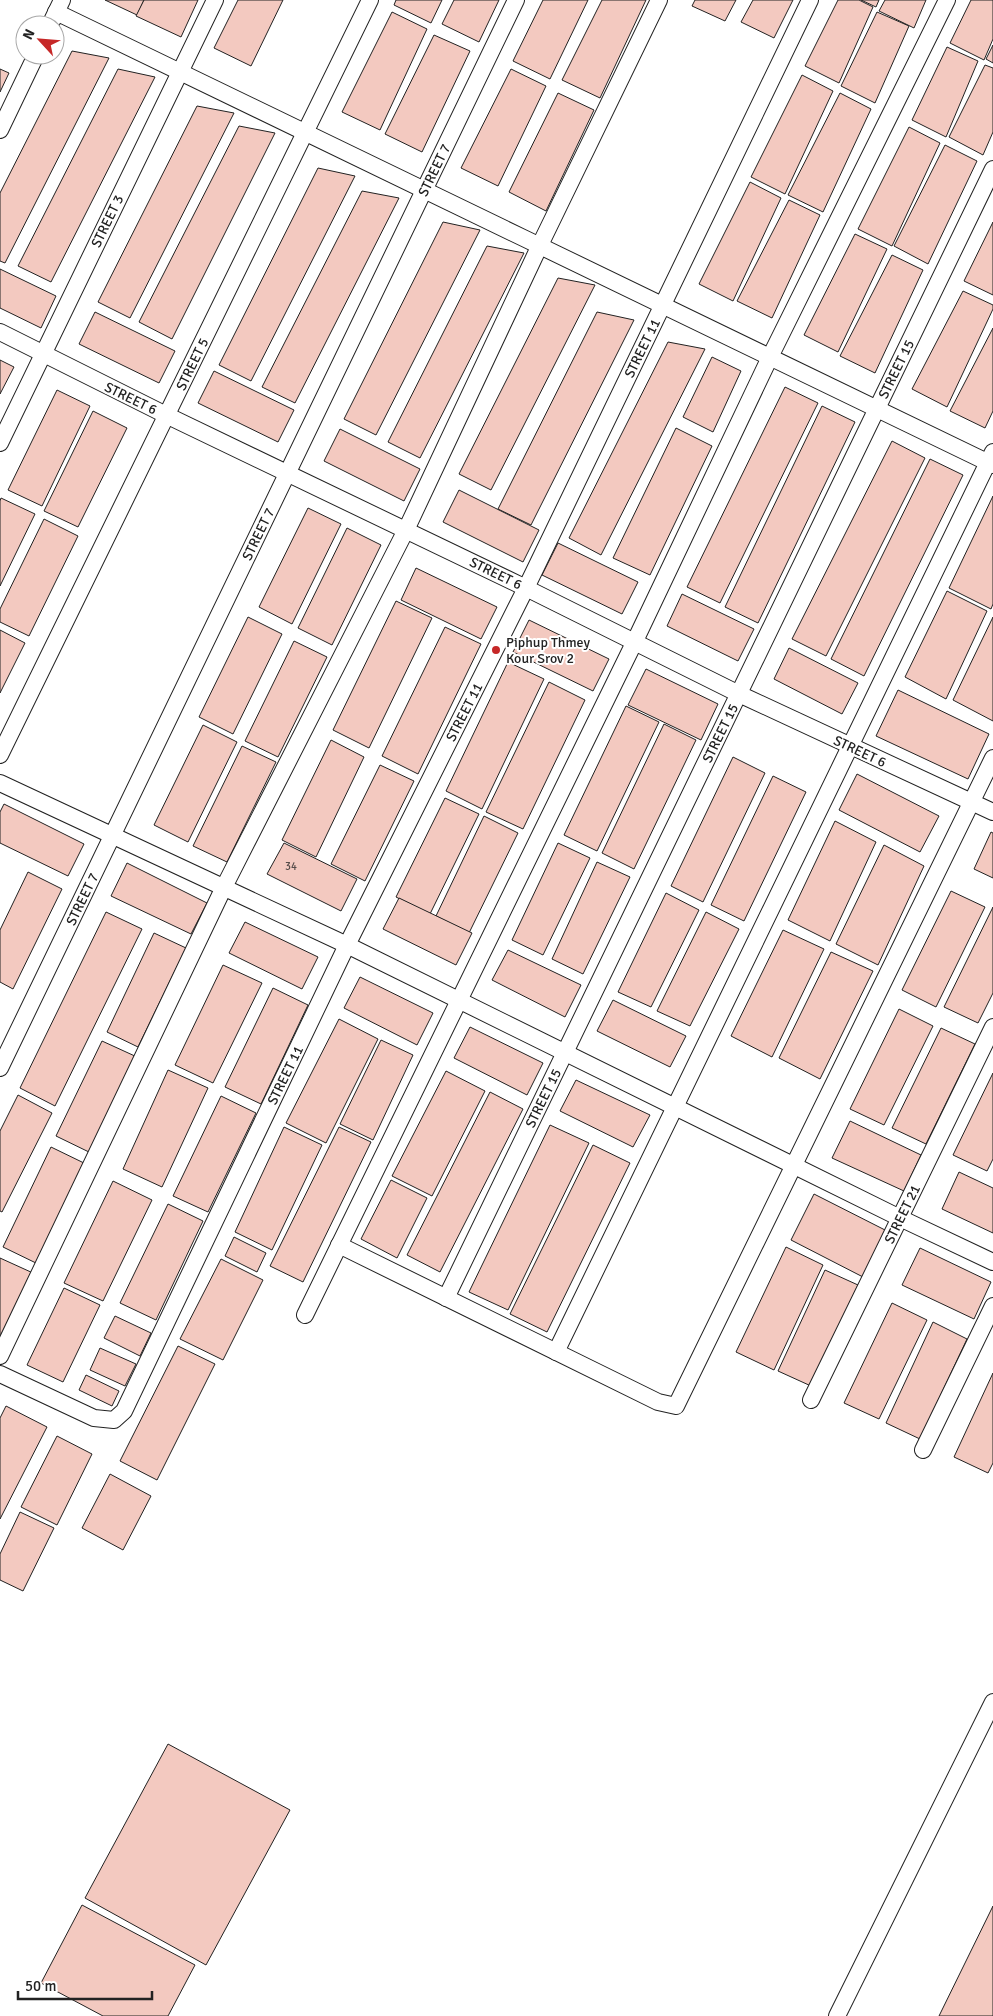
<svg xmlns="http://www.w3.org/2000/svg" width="993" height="2016" font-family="Signika,sans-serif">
	<rect width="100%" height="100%" fill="#fff"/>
	<!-- building -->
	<g fill="#f3c9c0" stroke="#222">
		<path d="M105,0H144L137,15Z"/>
		<path d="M144,0H198L181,37L136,16Z"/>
		<path d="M238,0H283L251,66L214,48Z"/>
		<path d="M396,0H442L431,23L394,5Z"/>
		<path d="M454,0H499L479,42L442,24Z"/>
		<path d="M543,0H588L550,79L513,61Z"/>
		<path d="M602,0H646L600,98L562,80Z"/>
		<path d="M695,0H736L725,21L692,6Z"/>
		<path d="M753,0H793L774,38L741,22Z"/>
		<path d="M838,0H859L873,7L839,83L805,66Z"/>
		<path d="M861,0H879L876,7Z"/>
		<path d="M885,0H926L914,28L879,11Z"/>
		<path d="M971,0H993V39L984,60L950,43Z"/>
		<path d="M392,12L427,29L380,130L342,112Z"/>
		<path d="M877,12L909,26L875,103L841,86Z"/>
		<path d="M434,35L470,51L422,152L385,134Z"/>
		<path d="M993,45V63L986,59Z"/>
		<path d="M947,47L978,61L946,137L912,120Z"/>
		<path d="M72,51L109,58L5,263L0,261V193Z"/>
		<path d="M985,65L993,68V132L983,155L949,137Z"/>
		<path d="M0,69L9,73L0,92Z"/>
		<path d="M118,69L155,77L51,282L18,266Z"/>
		<path d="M511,69L546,86L498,186L461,168Z"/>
		<path d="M802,75L833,91L785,194L751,177Z"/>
		<path d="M558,93L594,110L546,211L509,192Z"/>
		<path d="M840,93L871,109L823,212L788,195Z"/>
		<path d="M197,106L234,113L130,318L98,302Z"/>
		<path d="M239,126L275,133L172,339L139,322Z"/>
		<path d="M909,127L940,143L892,246L858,229Z"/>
		<path d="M945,145L977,161L928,264L894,246Z"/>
		<path d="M318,168L355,176L251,381L219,365Z"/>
		<path d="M750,182L781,198L733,301L699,284Z"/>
		<path d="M362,191L399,198L295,403L262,387Z"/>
		<path d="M789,200L820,215L772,318L737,301Z"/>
		<path d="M443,222L480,230L376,435L344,419Z"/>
		<path d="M993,222V295L964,281Z"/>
		<path d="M855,234L887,249L838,352L804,335Z"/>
		<path d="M487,246L524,253L420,458L388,442Z"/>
		<path d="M892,255L923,270L875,373L840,356Z"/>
		<path d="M0,269L56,296L41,328L0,308Z"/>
		<path d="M558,278L595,285L491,490L459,474Z"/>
		<path d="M963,291L993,305V309L947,407L912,389Z"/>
		<path d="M95,312L175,351L159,383L79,344Z"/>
		<path d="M597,312L634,320L531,525L498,509Z"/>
		<path d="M993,328V411L985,428L950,411Z"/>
		<path d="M668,342L705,349L601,555L569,538Z"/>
		<path d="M712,357L741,371L713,432L683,417Z"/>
		<path d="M0,360L14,367L0,394Z"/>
		<path d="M214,371L294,410L278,442L198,403Z"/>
		<path d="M785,387L818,403L720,603L687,587Z"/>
		<path d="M57,390L90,406L42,506L8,490Z"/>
		<path d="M822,406L855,422L758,623L725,607Z"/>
		<path d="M93,411L127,428L78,527L44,511Z"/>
		<path d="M676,428L712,446L650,575L613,558Z"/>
		<path d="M340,429L420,469L404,501L324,461Z"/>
		<path d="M892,441L925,458L826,656L792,639Z"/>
		<path d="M930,459L963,475L864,676L831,659Z"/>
		<path d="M459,490L539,530L523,562L443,522Z"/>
		<path d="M993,496V604L991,609L949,588Z"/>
		<path d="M1,498L35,514L0,586V501Z"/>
		<path d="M308,508L341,524L292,624L259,607Z"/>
		<path d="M44,519L78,536L29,636L0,622V609Z"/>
		<path d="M347,528L381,545L332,645L298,628Z"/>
		<path d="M558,543L638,582L622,614L542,575Z"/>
		<path d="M416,568L497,607L481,639L401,600Z"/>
		<path d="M947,591L987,611L946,699L905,677Z"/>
		<path d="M682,594L754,629L738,661L667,626Z"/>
		<path d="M396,601L432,618L369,748L333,730Z"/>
		<path d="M248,617L282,634L233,734L199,717Z"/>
		<path d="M993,617V721L953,700Z"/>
		<path d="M529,620L609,659L593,691L513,652Z"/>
		<path d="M445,627L481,644L418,774L382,756Z"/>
		<path d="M0,630L25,643L0,693Z"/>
		<path d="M294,641L327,657L278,757L245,741Z"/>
		<path d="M789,648L858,683L842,714L774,679Z"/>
		<path d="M508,662L544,679L482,809L446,791Z"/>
		<path d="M646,669L718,704L701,740L628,705Z"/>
		<path d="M549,682L585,700L523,829L486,812Z"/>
		<path d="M898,690L989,734L968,779L876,736Z"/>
		<path d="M626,706L659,722L597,851L564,835Z"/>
		<path d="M664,724L696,740L634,869L602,853Z"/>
		<path d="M203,725L237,742L188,842L154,825Z"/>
		<path d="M331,740L364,757L316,857L282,840Z"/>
		<path d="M242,746L276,762L227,862L193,846Z"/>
		<path d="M733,757L765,773L703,902L671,886Z"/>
		<path d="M380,765L414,781L365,881L331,864Z"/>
		<path d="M857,774L939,816L920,852L839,810Z"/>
		<path d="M773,776L806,792L744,921L711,905Z"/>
		<path d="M445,798L479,814L430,914L396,897Z"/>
		<path d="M4,804L84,844L68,876L0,843V812Z"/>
		<path d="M484,816L518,833L469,933L436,916Z"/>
		<path d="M835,821L876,842L830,941L788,920Z"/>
		<path d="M991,832L993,833V878L974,869Z"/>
		<path d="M284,843L357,879L341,911L267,874Z"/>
		<path d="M558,843L590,858L543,955L512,940Z"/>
		<path d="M884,845L924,866L878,965L836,944Z"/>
		<path d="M597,862L630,877L583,974L552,959Z"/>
		<path d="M127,863L207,903L191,934L111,896Z"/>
		<path d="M28,872L62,889L13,989L0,982V930Z"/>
		<path d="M951,891L985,907L936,1007L902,990Z"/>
		<path d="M666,893L699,910L651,1007L618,992Z"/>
		<path d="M399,898L472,933L456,965L383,929Z"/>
		<path d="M993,907V993L978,1023L944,1007Z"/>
		<path d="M106,912L142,929L55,1106L20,1088Z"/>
		<path d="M706,912L739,929L690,1026L657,1011Z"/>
		<path d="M245,922L318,957L302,989L229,953Z"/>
		<path d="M783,930L824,949L772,1057L731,1036Z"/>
		<path d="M154,933L186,948L138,1047L107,1032Z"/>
		<path d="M508,950L581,985L565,1017L492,980Z"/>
		<path d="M831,952L873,971L820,1079L779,1058Z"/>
		<path d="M223,965L262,983L213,1083L175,1065Z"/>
		<path d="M360,977L433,1013L417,1045L344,1008Z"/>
		<path d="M273,988L308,1005L261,1104L225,1087Z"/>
		<path d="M613,1000L686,1036L670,1067L597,1031Z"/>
		<path d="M899,1009L933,1026L884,1125L850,1109Z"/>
		<path d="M339,1019L378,1039L326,1143L286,1123Z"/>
		<path d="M470,1027L543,1063L527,1095L454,1058Z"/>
		<path d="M941,1028L975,1044L926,1144L892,1128Z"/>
		<path d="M381,1040L413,1055L373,1140L340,1124Z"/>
		<path d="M102,1041L137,1057L91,1153L56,1136Z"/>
		<path d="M168,1070L208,1088L162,1187L123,1169Z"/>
		<path d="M446,1071L485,1091L432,1196L392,1176Z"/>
		<path d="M993,1073V1159L987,1171L953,1155Z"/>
		<path d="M576,1080L650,1115L633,1147L560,1111Z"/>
		<path d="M490,1092L523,1109L440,1272L407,1255Z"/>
		<path d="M18,1095L52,1113L2,1212L0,1211V1131Z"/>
		<path d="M221,1096L256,1113L208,1212L173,1196Z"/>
		<path d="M850,1121L921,1155L904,1191L832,1158Z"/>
		<path d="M550,1125L589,1143L508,1310L469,1292Z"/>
		<path d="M284,1127L322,1145L272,1250L235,1232Z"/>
		<path d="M339,1127L371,1142L303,1282L270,1266Z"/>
		<path d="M593,1145L630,1163L547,1332L510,1314Z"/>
		<path d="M51,1147L86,1164L38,1264L3,1247Z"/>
		<path d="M959,1172L993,1188V1233L942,1209Z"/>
		<path d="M391,1180L427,1198L397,1258L361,1239Z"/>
		<path d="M113,1181L152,1200L103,1301L64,1283Z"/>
		<path d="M814,1194L887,1231L863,1277L791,1240Z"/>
		<path d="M168,1204L203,1221L156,1320L120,1303Z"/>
		<path d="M234,1237L266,1253L257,1272L225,1256Z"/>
		<path d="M786,1247L823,1265L774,1370L736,1352Z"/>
		<path d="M920,1248L991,1282L974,1319L902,1285Z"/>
		<path d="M0,1258L33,1273L0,1342Z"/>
		<path d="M221,1259L263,1280L223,1360L180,1339Z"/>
		<path d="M825,1270L858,1285L811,1386L778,1371Z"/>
		<path d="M64,1288L100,1305L63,1382L27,1365Z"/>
		<path d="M892,1303L927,1320L879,1419L844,1403Z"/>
		<path d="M115,1316L151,1333L140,1356L104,1338Z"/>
		<path d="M933,1322L967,1339L920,1439L886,1423Z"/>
		<path d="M178,1346L215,1364L157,1480L120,1461Z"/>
		<path d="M100,1348L136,1364L125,1386L90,1370Z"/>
		<path d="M993,1373V1463L988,1473L954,1457Z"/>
		<path d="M86,1375L119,1391L112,1406L79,1390Z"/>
		<path d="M6,1406L47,1427L0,1519V1418Z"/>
		<path d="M57,1436L92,1454L57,1525L21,1507Z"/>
		<path d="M110,1474L151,1496L123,1550L82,1528Z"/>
		<path d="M20,1512L54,1528L23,1591L0,1580V1554Z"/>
		<path d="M168,1744L290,1810L206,1965L85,1898Z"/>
		<path d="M82,1905L195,1965L168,2016H103L41,1983Z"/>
		<path d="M993,1906V2016H939Z"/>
	</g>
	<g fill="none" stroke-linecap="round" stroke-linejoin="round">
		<defs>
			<g id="minor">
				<path d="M56,12C367,165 682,312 993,465"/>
				<path d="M50,25L62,0"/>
				<path d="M0,130L36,55"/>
				<path d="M0,332L166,415L526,588L739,694L993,812"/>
				<path d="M0,443L215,0"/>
				<path d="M0,755L370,0"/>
				<path d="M0,783L347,945L900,1218L993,1262"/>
				<path d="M0,1068L516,0"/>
				<path d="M339,1245L658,1402L676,1406L993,758"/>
				<path d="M446,1298L993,169"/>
				<path d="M305,1315L634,643L771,355L947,0"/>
				<path d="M556,1352L993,452"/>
				<path d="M0,1356L224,887L406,530L540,245L659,0"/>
				<path d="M0,1374L94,1418L114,1420L124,1411L347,945L526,588L810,0"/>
				<path d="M811,1400L993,1027"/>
				<path d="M923,1450L993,1306"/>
				<path d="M837,2016L993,1702"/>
			</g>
		</defs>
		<!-- minor casing -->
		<use href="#minor" stroke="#222" stroke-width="18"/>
		<!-- minor -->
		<use href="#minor" stroke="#fff" stroke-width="16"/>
	</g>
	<!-- markers -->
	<circle fill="#c62828" stroke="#fff" stroke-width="2" cx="496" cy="650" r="5"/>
	<g text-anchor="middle" stroke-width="4" stroke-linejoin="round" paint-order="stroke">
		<!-- number labels -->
		<g font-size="11" fill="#564c4a">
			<text x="291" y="870">34</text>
		</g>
		<!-- street labels -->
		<g font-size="14" fill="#222" stroke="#fff">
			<text transform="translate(434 170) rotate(-64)" y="5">STREET 7</text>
			<text transform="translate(107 221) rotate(-64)" y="5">STREET 3</text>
			<text transform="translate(642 348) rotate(-64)" y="5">STREET 11</text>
			<text transform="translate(192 364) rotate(-64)" y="5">STREET 5</text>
			<text transform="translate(896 369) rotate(-64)" y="5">STREET 15</text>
			<text transform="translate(131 398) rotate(26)" y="5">STREET 6</text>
			<text transform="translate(258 534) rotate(-64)" y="5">STREET 7</text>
			<text transform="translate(496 573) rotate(26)" y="5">STREET 6</text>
			<text transform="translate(464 712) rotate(-63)" y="5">STREET 11</text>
			<text transform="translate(720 733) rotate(-64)" y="5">STREET 15</text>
			<text transform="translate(860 751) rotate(25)" y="5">STREET 6</text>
			<text transform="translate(82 899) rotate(-64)" y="5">STREET 7</text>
			<text transform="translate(285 1075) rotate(-64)" y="5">STREET 11</text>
			<text transform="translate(543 1098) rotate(-64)" y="5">STREET 15</text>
			<text transform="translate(902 1214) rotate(-64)" y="5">STREET 21</text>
		</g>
		<!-- poi labels -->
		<g font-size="14" fill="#222" stroke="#fff" text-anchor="start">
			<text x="506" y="647">Piphup Thmey<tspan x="506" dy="16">Kour Srov 2</tspan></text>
		</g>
	</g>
	<!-- north arrow -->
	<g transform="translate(40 40) rotate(296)"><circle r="24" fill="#ffffff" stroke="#a7a7a7"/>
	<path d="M0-4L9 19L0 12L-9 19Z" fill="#c62828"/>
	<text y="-8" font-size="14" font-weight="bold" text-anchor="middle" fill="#222222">N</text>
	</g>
	<!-- scale -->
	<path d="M18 1991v8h134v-8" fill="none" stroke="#222222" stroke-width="2.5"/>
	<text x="25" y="1991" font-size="15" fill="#222222" stroke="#ffffff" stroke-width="4" paint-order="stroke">50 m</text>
</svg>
